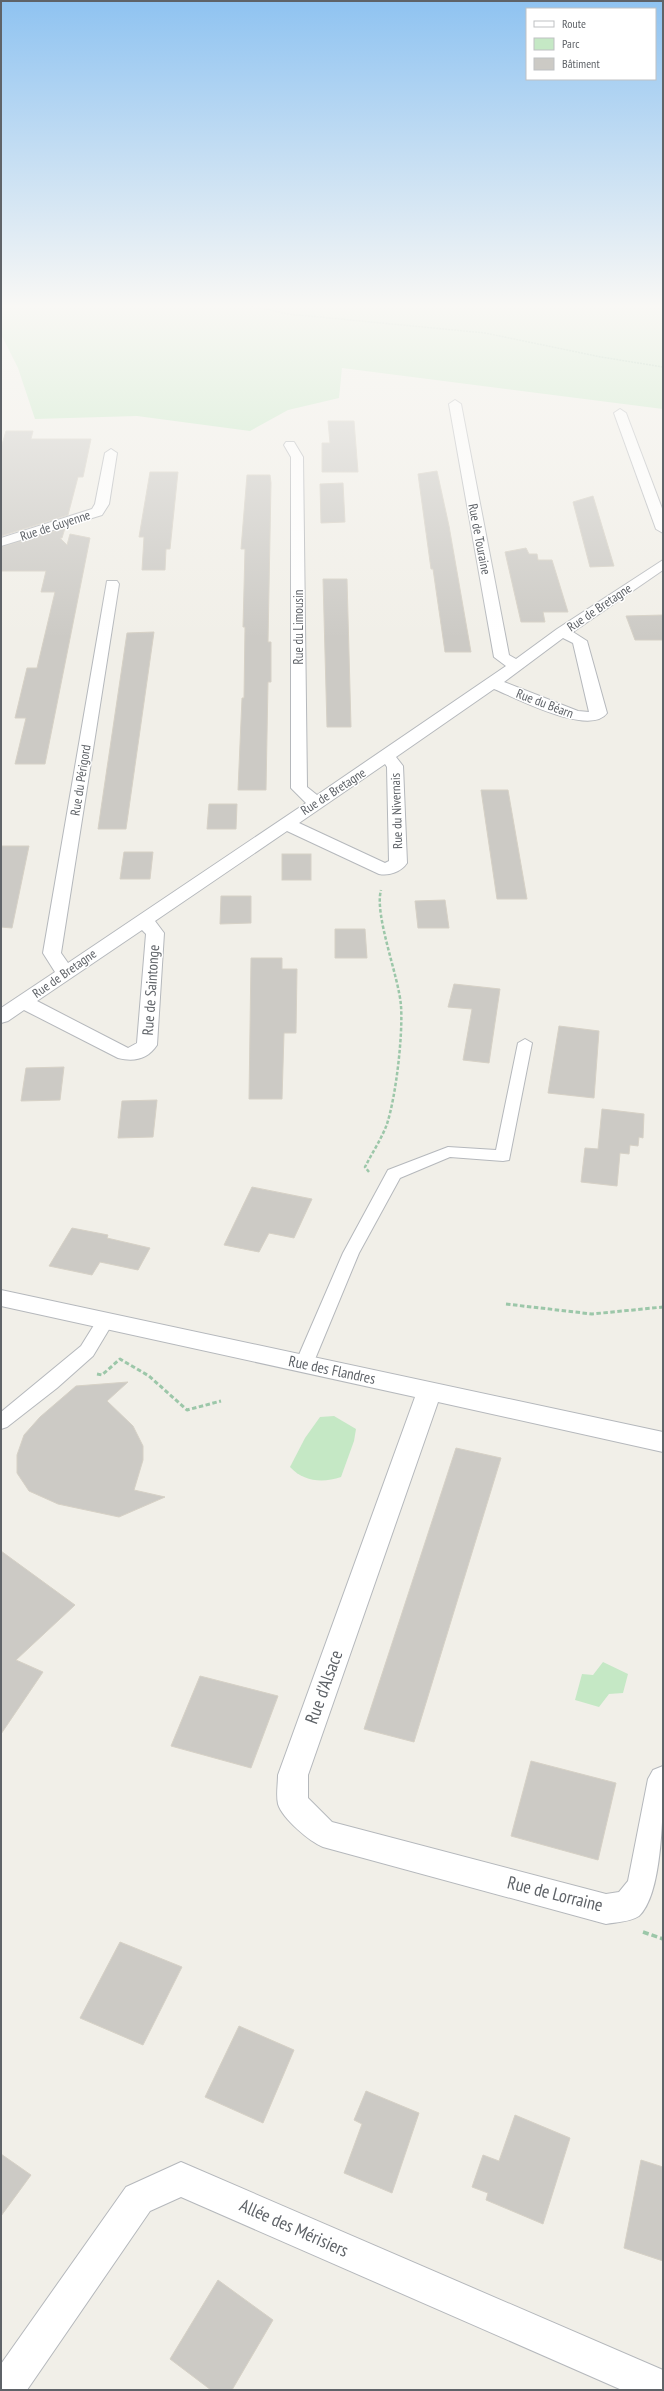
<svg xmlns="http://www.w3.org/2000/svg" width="664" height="2391" font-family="'PT Sans Narrow',sans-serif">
	<rect width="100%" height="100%" fill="#f1efe8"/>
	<!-- green -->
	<g fill="#c5e8c5">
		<path d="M1,304H663V409L342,368L339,398L288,410L250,431L137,416L35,419L18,368L1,334Z"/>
		<path d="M334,1416L356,1429L354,1441L341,1477C323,1483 304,1482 290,1467L305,1438L320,1417Z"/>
		<path d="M603,1662L628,1674L623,1693L609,1694L599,1707L575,1700L582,1674L593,1675Z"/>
	</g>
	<!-- building -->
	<g fill="#cccac5" stroke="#d6d1c6">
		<path d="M328,421H354L358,472H322V443H330Z"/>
		<path d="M6,431H33L31,439H91L83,477H78L68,515L1,536V448Z"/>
		<path d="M437,471L449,526L471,652H445L433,569H431L418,474Z"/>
		<path d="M150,472H178L170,549H166L165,570H142L144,537H139Z"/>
		<path d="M247,475H270L271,483L268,642H271V682H268L266,790H238L242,698H244L245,627H243L245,549H241Z"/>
		<path d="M343,483L345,522L321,523L320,484Z"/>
		<path d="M593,496L614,566L590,567L573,502Z"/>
		<path d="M65,528L62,538H60L67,545L70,534L90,538L45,764H15L26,718H15L27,668H37L55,592H41L46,571H1V547Z"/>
		<path d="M526,548L529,554H537L538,560H552L568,612H543L545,622H521L505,552Z"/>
		<path d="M323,579H347L351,727H327Z"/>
		<path d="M663,615V640H635L626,616Z"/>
		<path d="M154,632L126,829H98L127,633Z"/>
		<path d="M481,790H508L527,899H497Z"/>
		<path d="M209,804H237L236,829H207Z"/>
		<path d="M1,846H29L12,928L1,927Z"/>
		<path d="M124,852H153L150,879H120Z"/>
		<rect x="282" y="854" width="29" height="26"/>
		<path d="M221,896H251V923L220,924Z"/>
		<path d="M445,900L449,928H418L415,901Z"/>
		<path d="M335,929H365L367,958H335Z"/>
		<path d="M251,958H282V969H297L296,1033H284L282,1099H249Z"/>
		<path d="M454,984L500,989L489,1063L463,1060L472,1009L448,1007Z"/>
		<path d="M559,1026L599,1031L594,1098L548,1093Z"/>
		<path d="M64,1067L60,1100L21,1101L26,1068Z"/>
		<path d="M157,1100L153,1137L118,1138L122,1101Z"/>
		<path d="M602,1109L644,1114L643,1138L639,1137L638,1146L630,1145L629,1154L620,1153L617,1186L581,1182L585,1148L598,1149Z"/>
		<path d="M252,1187L312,1199L294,1238L269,1233L259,1252L224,1245Z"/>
		<path d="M72,1228L108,1235L107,1238L150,1248L138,1270L100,1262L92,1275L49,1266Z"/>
		<path d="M128,1382L107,1401L133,1426L143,1446V1460L134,1490L165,1497L119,1517L58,1504L29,1491L17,1473V1455L24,1435L40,1417L76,1386Z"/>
		<path d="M456,1448L501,1458L414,1742L364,1729Z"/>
		<path d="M1,1551L75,1605L16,1660L43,1672L1,1734Z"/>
		<path d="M200,1676L278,1696L251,1768L171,1746Z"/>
		<path d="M531,1761L616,1783L598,1860L511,1836Z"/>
		<path d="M120,1942L182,1967L143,2045L80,2018Z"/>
		<path d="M239,2026L294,2050L263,2123L205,2097Z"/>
		<path d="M366,2091L419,2113L392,2193L344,2173L362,2124L354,2120Z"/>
		<path d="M515,2115L570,2138L543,2224L486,2200L488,2193L472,2187L483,2155L499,2161Z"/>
		<path d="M1,2154L31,2175L1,2216Z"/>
		<path d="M641,2160L663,2167V2261L624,2248Z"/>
		<path d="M218,2280L273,2320L232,2390H211L170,2359Z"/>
	</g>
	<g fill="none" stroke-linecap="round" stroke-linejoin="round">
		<defs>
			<g id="lane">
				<path d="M525,1039L532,1043L509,1160L503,1161L450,1157L400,1178L359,1253L313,1364L310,1369L304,1370L298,1369L295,1364L343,1253L388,1170L448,1147L496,1150L518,1043Z"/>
				<path d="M105,1315L111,1317L114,1321L93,1356L57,1388L7,1427L1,1429V1412L81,1346L99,1317Z"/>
			</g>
			<g id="street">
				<path d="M455,400L461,404L509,655L516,659L557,629L663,560V570L573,632L587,641L607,713C590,737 516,698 494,689L396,757L403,766L407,863C401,872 389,876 379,874L287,831L155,921L164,933L157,1045C148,1059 134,1062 118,1058L24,1010L8,1021L1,1023V1008L55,972L43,953L107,581H117L119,584L61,953L68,963L306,803L291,788V457L284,445L286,442H294L303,457L307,787L317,795L506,666L494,657L449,404ZM563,638L573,643L589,712L578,711L504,682ZM385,764L387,767L389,861L385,863L299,823ZM142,930L146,934L137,1043L128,1048L37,1001Z"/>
				<path d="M620,409L626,413L663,511V533L656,529L614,413Z"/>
				<path d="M111,449L117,453L109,504L102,515L1,546V538L92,509L95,504L105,453Z"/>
				<path d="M1,1290L663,1432V1452L438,1402L308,1775V1798L332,1822L606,1894L619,1892L628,1881L648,1779L653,1770L663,1766C663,1802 664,1893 639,1916C630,1922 616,1922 606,1924L323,1847C310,1842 282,1818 278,1804C276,1795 278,1784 278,1775L415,1397L1,1306Z"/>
				<path d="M181,2162L663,2370V2390H622L181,2197L150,2211L27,2390H1V2364L126,2187Z"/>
			</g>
		</defs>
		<!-- lane casing -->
		<use href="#lane" stroke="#b5b8bc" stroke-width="2"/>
		<!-- street casing -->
		<use href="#street" stroke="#b5b8bc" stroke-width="2"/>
		<!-- path-far3 -->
		<path stroke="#9cc7a9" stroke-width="1.5" stroke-dasharray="2 1" stroke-linecap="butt" d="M243,304L288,314L485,333L601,357L663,367"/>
		<!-- path-far2 -->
		<path stroke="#9cc7a9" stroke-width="2.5" stroke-dasharray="3.5 2" stroke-linecap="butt" d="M369,1172L365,1167C372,1153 382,1138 387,1124C396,1096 403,1035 401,1006C399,977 374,915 381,890"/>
		<!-- path-far1 -->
		<g stroke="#9cc7a9" stroke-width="3" stroke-dasharray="4.5 2.5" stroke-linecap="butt">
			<path d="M506,1304L592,1314L663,1307"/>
			<path d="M97,1374L102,1375L120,1359L149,1376L187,1410L221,1401"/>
		</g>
		<!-- path -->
		<path stroke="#9cc7a9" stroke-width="3.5" stroke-dasharray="6 3" stroke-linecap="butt" d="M643,1932L663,1939"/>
		<!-- lane -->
		<use href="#lane" fill="#fff" fill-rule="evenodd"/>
		<!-- street -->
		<use href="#street" fill="#fff" fill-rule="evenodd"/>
	</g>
	<!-- sky -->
	<linearGradient id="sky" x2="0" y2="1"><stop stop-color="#8fc3f1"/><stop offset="0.48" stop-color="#f9f8f5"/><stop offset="1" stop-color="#f9f8f5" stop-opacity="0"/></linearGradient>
	<rect width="664" height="638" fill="url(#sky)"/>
	<g text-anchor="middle" stroke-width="3" stroke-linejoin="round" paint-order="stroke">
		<!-- far-street labels -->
		<g font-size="13" fill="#5f6368" stroke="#fff">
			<text transform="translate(55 525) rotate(-18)" y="5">Rue de Guyenne</text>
			<text transform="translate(480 539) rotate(79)" y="5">Rue de Touraine</text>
			<text transform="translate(599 607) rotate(-34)" y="5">Rue de Bretagne</text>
			<text transform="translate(298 627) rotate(-90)" y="5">Rue du Limousin</text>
			<text transform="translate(545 703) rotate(21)" y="5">Rue du Béarn</text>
			<text transform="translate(80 780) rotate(-81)" y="5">Rue du Périgord</text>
			<text transform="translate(333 791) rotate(-33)" y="5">Rue de Bretagne</text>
			<text transform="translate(396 811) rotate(-92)" y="5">Rue du Nivernais</text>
			<text transform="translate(64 973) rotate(-35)" y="5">Rue de Bretagne</text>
		</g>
		<!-- street labels -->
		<g font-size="15" fill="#5f6368" stroke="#fff">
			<text transform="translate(151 990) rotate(-86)" y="5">Rue de Saintonge</text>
			<text transform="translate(332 1370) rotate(12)" y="5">Rue des Flandres</text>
		</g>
		<!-- near-street labels -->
		<g font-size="18" fill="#5f6368" stroke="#fff">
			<text transform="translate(324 1687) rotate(-70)" y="6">Rue d'Alsace</text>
			<text transform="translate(555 1894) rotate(14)" y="6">Rue de Lorraine</text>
			<text transform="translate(294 2228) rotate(24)" y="6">Allée des Mérisiers</text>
		</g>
	</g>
	<!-- border -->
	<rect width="664" height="2391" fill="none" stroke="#5f6368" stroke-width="4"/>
	<!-- legend -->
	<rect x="526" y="8" width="130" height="72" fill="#ffffff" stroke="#bfc1c3"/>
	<rect x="534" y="21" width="20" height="6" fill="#ffffff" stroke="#bfc1c3"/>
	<text x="562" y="28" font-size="12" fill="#5f6368">Route</text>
	<rect x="534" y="38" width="20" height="12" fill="#c5e8c5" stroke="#bfc1c3"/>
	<text x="562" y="48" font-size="12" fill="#5f6368">Parc</text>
	<rect x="534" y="58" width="20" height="12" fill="#cccac5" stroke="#bfc1c3"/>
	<text x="562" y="68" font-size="12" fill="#5f6368">Bâtiment</text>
</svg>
